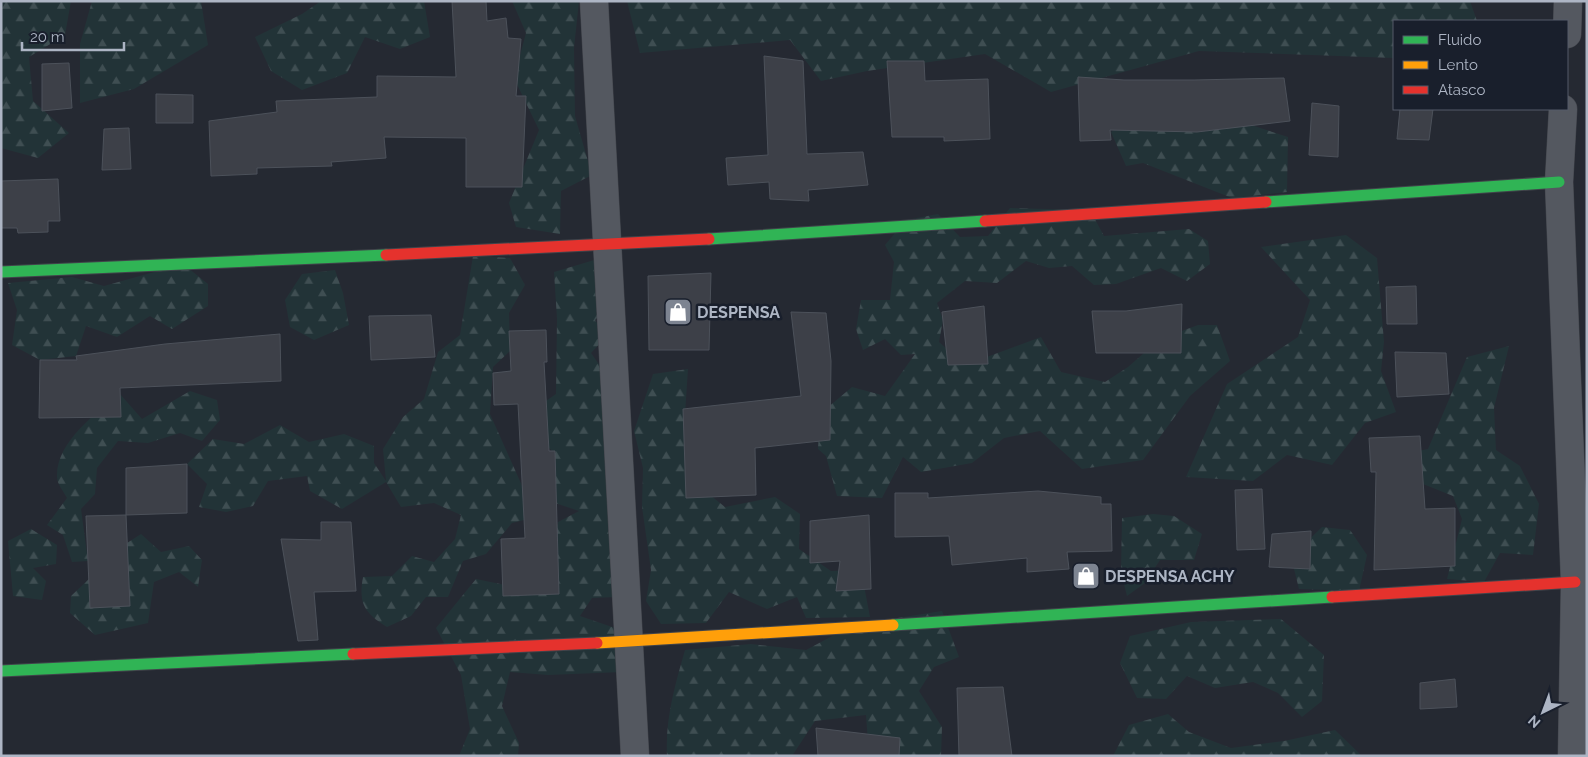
<svg xmlns="http://www.w3.org/2000/svg" width="1588" height="757" font-family="Raleway,sans-serif">
	<defs>
		<pattern id="forest-firs" width="22" height="20" patternUnits="userSpaceOnUse" patternTransform="scale(1.25)"><rect width="22" height="20" fill="#223337"/><path d="M5 1l3.5 6h-7zM16 11l3.5 6h-7z" fill="#3f4e52"/></pattern>
	</defs>
	<rect width="100%" height="100%" fill="#252932"/>
	<!-- forest -->
	<g fill="url(#forest-firs)">
		<path d="M1,1H71L65,35L29,57L33,101L69,133L38,158L1,148Z"/>
		<path d="M92,1H201L208,45L134,89L80,103V44Z"/>
		<path d="M321,1H424L430,37L400,49L365,37L347,73L302,90L271,71L255,37L302,14Z"/>
		<path d="M512,1H579L574,48L575,116L592,175L561,191L560,234L516,227L509,203L539,130L514,78L526,33Z"/>
		<path d="M627,1H1470L1477,21H1394V58L1199,51L1051,92L985,54L867,71L821,81L790,40L640,53Z"/>
		<path d="M1144,109L1217,114L1288,137L1287,192L1232,198L1143,163L1126,166L1111,132Z"/>
		<path d="M1010,208L1090,210L1104,236L1189,229L1208,241L1210,264L1187,281L1161,268L1116,284L1094,285L1072,266L1049,268L1026,261L997,283L965,281L937,303L943,320L939,342L965,365L1041,337L1061,372L1105,382L1128,367L1160,339L1198,325H1217L1230,361L1190,396L1143,460L1082,469L1040,431L1004,438L972,463L921,472L903,457L882,498L837,496L826,456L818,449L820,414L852,387L885,396L915,354L901,355L885,339L863,350L856,329L861,300H890L894,262L885,245L906,220L938,214L960,237L988,236Z"/>
		<path d="M1346,235L1377,258L1384,342L1381,371L1396,412L1365,423L1332,465L1287,455L1253,481L1186,477L1227,384L1298,337L1310,300L1261,247Z"/>
		<path d="M473,256L510,258L525,285L509,313L510,351L493,367L490,414L536,517L512,523L486,554L463,561L448,597H426L411,616L387,627C365,613 358,604 363,577L392,576L412,556L434,562L455,539L461,515L434,503L401,507L386,482L342,509L310,491L307,476L268,481L253,506L226,512L199,507L207,484L187,464L213,439L244,444L280,425L309,442L344,434L374,446V463L386,481L383,449L403,417L424,399L438,352L460,335Z"/>
		<path d="M601,258L606,309L595,320L606,337L591,353L608,377L616,597L592,598L580,616L621,630L622,672L548,675L510,672L502,706L519,743L518,756H459L470,729L461,675L436,628L476,579L539,592L558,522L579,511L555,503V454L521,418L556,394L557,319L554,272Z"/>
		<path d="M183,264L208,284V306L172,329L150,316L117,337L86,326L76,356L40,360L12,345L17,310L8,283L72,277L104,286Z"/>
		<path d="M335,270L343,293L349,325L314,340L290,327L285,300L302,274Z"/>
		<path d="M1509,346L1494,408L1496,450L1520,466L1539,504L1533,555L1500,553L1484,582L1447,579L1462,519L1453,496L1408,478V453L1428,449L1467,357Z"/>
		<path d="M688,369L684,429L685,475L725,507L775,497L800,514L799,549L831,571L861,570L870,617L806,618L797,597L767,609L729,592L706,623L661,624L646,601L651,570L642,507L643,468L634,431L653,374Z"/>
		<path d="M190,391L217,400L220,420L202,441L180,433L148,443L118,441L97,468L95,494L81,509L88,561L72,562L63,535L47,525L67,498C64,492 57,484 57,477C56,442 96,413 120,394L142,419Z"/>
		<path d="M1153,514L1174,516L1202,534L1194,560H1160L1145,583L1127,596L1121,572L1122,518Z"/>
		<path d="M1322,527L1350,530L1367,555L1359,591L1299,589L1291,557Z"/>
		<path d="M31,529L57,545L56,564L33,568L46,581L42,600L13,596L8,541Z"/>
		<path d="M141,534L161,552L189,546L202,560L198,587L179,572L154,582L148,623L95,635L70,613L71,596L127,543Z"/>
		<path d="M942,611L959,657L934,667L919,691L942,727L941,756H869L866,715L815,721L792,756H667C665,719 675,685 685,650L751,644L806,650L853,625Z"/>
		<path d="M1281,619L1324,655L1322,701L1302,717L1278,693L1253,682L1215,688L1187,676L1166,699L1137,698L1120,663L1130,636L1191,622Z"/>
		<path d="M1168,714L1189,732L1231,748L1284,741L1335,730L1362,756H1113L1129,725Z"/>
	</g>
	<!-- building -->
	<g fill="#3d4048" stroke="#4c515a">
		<path d="M452,1H486L487,21L506,18L508,38L521,39L516,96H526L522,187H466V138L384,137L386,158L331,162L332,166L257,168V174L211,176L209,121L277,112L276,101L377,97V76L456,77Z"/>
		<path d="M764,56L803,61L807,154L863,152L868,185L808,190L809,201L770,199L769,182L728,185L726,158L768,155Z"/>
		<path d="M887,61H924L925,81L988,79L990,139L944,141V137H892Z"/>
		<path d="M69,63L72,108L42,111V64Z"/>
		<path d="M1078,77L1124,80H1194L1284,78L1290,121L1197,132L1110,130L1111,140L1080,141Z"/>
		<path d="M156,94L193,95V123H156Z"/>
		<path d="M1312,103L1339,106L1338,157L1309,155Z"/>
		<path d="M1400,109H1433L1429,140L1397,139Z"/>
		<path d="M129,128L131,169L102,170L104,129Z"/>
		<path d="M58,179L60,221H48V232L18,233L17,228H1V181Z"/>
		<path d="M711,273L709,350H649L648,276Z"/>
		<path d="M1416,286L1417,324H1387L1386,287Z"/>
		<path d="M1182,304L1181,353H1096L1092,311H1126Z"/>
		<path d="M984,306L988,364L948,365L942,312Z"/>
		<path d="M791,312L826,313L831,361L830,440L755,448L756,495L686,498L683,409L801,396Z"/>
		<path d="M431,315L435,357L371,360L369,316Z"/>
		<path d="M546,330L547,362H544L549,451H555L559,594L503,596L501,539L525,538L518,404L494,405L493,373L511,371L509,331Z"/>
		<path d="M280,334L281,381L120,388L121,417L39,418L40,360H77L76,356L165,344Z"/>
		<path d="M1395,352L1446,353L1449,394L1397,397Z"/>
		<path d="M1420,436L1425,509L1455,508V566L1374,570L1376,472H1371L1369,438Z"/>
		<path d="M187,464V513L126,515V468Z"/>
		<path d="M1262,489L1265,549L1237,550L1235,490Z"/>
		<path d="M1038,491L1101,497V504H1111L1112,551L1067,552L1069,569L1027,572V558L952,565L949,536L895,537V493H928V498Z"/>
		<path d="M126,515L130,606L90,608L86,516Z"/>
		<path d="M869,515L871,589L836,591L840,561L810,563V521Z"/>
		<path d="M321,522H351L356,591L314,592L318,640L298,641L281,539L321,540Z"/>
		<path d="M1311,531L1310,569L1269,567L1272,534Z"/>
		<path d="M1455,679L1457,707L1420,709V683Z"/>
		<path d="M1003,687L1012,756H959L957,688Z"/>
		<path d="M816,728L900,738L899,756H818Z"/>
	</g>
	<g fill="none" stroke-linecap="round" stroke-linejoin="round">
		<defs>
			<g id="street">
				<path d="M594,1L635,756"/>
				<path d="M1567,34L1568,1"/>
				<path d="M1563,109L1559,182L1575,582L1572,756"/>
			</g>
			<g id="fast">
				<path d="M1266,202L1559,182"/>
				<path d="M709,239L985,221"/>
				<path d="M1,272L386,255"/>
				<path d="M893,625L1332,597"/>
				<path d="M1,671L353,654"/>
			</g>
			<path id="slow" d="M597,643L893,625"/>
			<g id="jam">
				<path d="M985,221L1266,202"/>
				<path d="M386,255L709,239"/>
				<path d="M1332,597L1575,582"/>
				<path d="M353,654L597,643"/>
			</g>
		</defs>
		<!-- street casing -->
		<use href="#street" stroke="#41444b" stroke-width="29"/>
		<!-- fast casing -->
		<use href="#fast" stroke="#41444b" stroke-width="13"/>
		<!-- slow casing -->
		<use href="#slow" stroke="#41444b" stroke-width="13"/>
		<!-- jam casing -->
		<use href="#jam" stroke="#41444b" stroke-width="13"/>
		<!-- street -->
		<use href="#street" stroke="#545860" stroke-width="28"/>
		<!-- fast -->
		<use href="#fast" stroke="#30b455" stroke-width="11"/>
		<!-- slow -->
		<use href="#slow" stroke="#ff9f0a" stroke-width="11"/>
		<!-- jam -->
		<use href="#jam" stroke="#e5322d" stroke-width="11"/>
	</g>
	<!-- icons -->
	<defs>
		<symbol id="shop-square" viewBox="-11 -11 22 22"><rect x="-9" y="-9" width="18" height="18" rx="4" fill="#7d8491" stroke="#191f2c"/><path d="M-5-2.5h2.3a2.7 3.5 0 0 1 5.4 0H5L5.5 6h-11ZM-1.5-2.5h3a1.5 2.3 0 0 0-3 0Z" fill="#fff"/></symbol>
	</defs>
	<g fill-rule="evenodd">
		<use href="#shop-square" x="662" y="296" width="32" height="32"/>
		<use href="#shop-square" x="1070" y="560" width="32" height="32"/>
	</g>
	<g text-anchor="middle" stroke-width="5" stroke-linejoin="round" paint-order="stroke">
		<!-- poi labels -->
		<g font-size="16" font-weight="bold" fill="#adb5c4" stroke="#191f2c" text-anchor="start">
			<text x="697" y="318">DESPENSA</text>
			<text x="1105" y="582">DESPENSA ACHY</text>
		</g>
	</g>
	<!-- border -->
	<rect width="1588" height="757" fill="none" stroke="#adb5c4" stroke-width="5"/>
	<!-- legend -->
	<rect x="1393" y="20" width="175" height="90" fill="#191f2c" stroke="#545b69"/>
	<rect x="1403" y="36" width="25" height="8" fill="#30b455" stroke="#545b69"/>
	<text x="1438" y="45" font-size="15" fill="#adb5c4">Fluido</text>
	<rect x="1403" y="61" width="25" height="8" fill="#ff9f0a" stroke="#545b69"/>
	<text x="1438" y="70" font-size="15" fill="#adb5c4">Lento</text>
	<rect x="1403" y="86" width="25" height="8" fill="#e5322d" stroke="#545b69"/>
	<text x="1438" y="95" font-size="15" fill="#adb5c4">Atasco</text>
	<!-- north arrow -->
	<g transform="translate(1543 712) rotate(222)" stroke="#191f2c" stroke-width="4" paint-order="stroke">
	<path d="M0-4L9 19L0 12L-9 19Z" fill="#adb5c4"/>
	<text y="-8" font-size="14" font-weight="bold" text-anchor="middle" fill="#adb5c4">N</text>
	</g>
	<!-- scale -->
	<path d="M22 42v8h102v-8" fill="none" stroke="#adb5c4" stroke-width="2.5"/>
	<text x="30" y="42" font-size="15" fill="#adb5c4" stroke="#191f2c" stroke-width="4" paint-order="stroke">20 m</text>
</svg>
